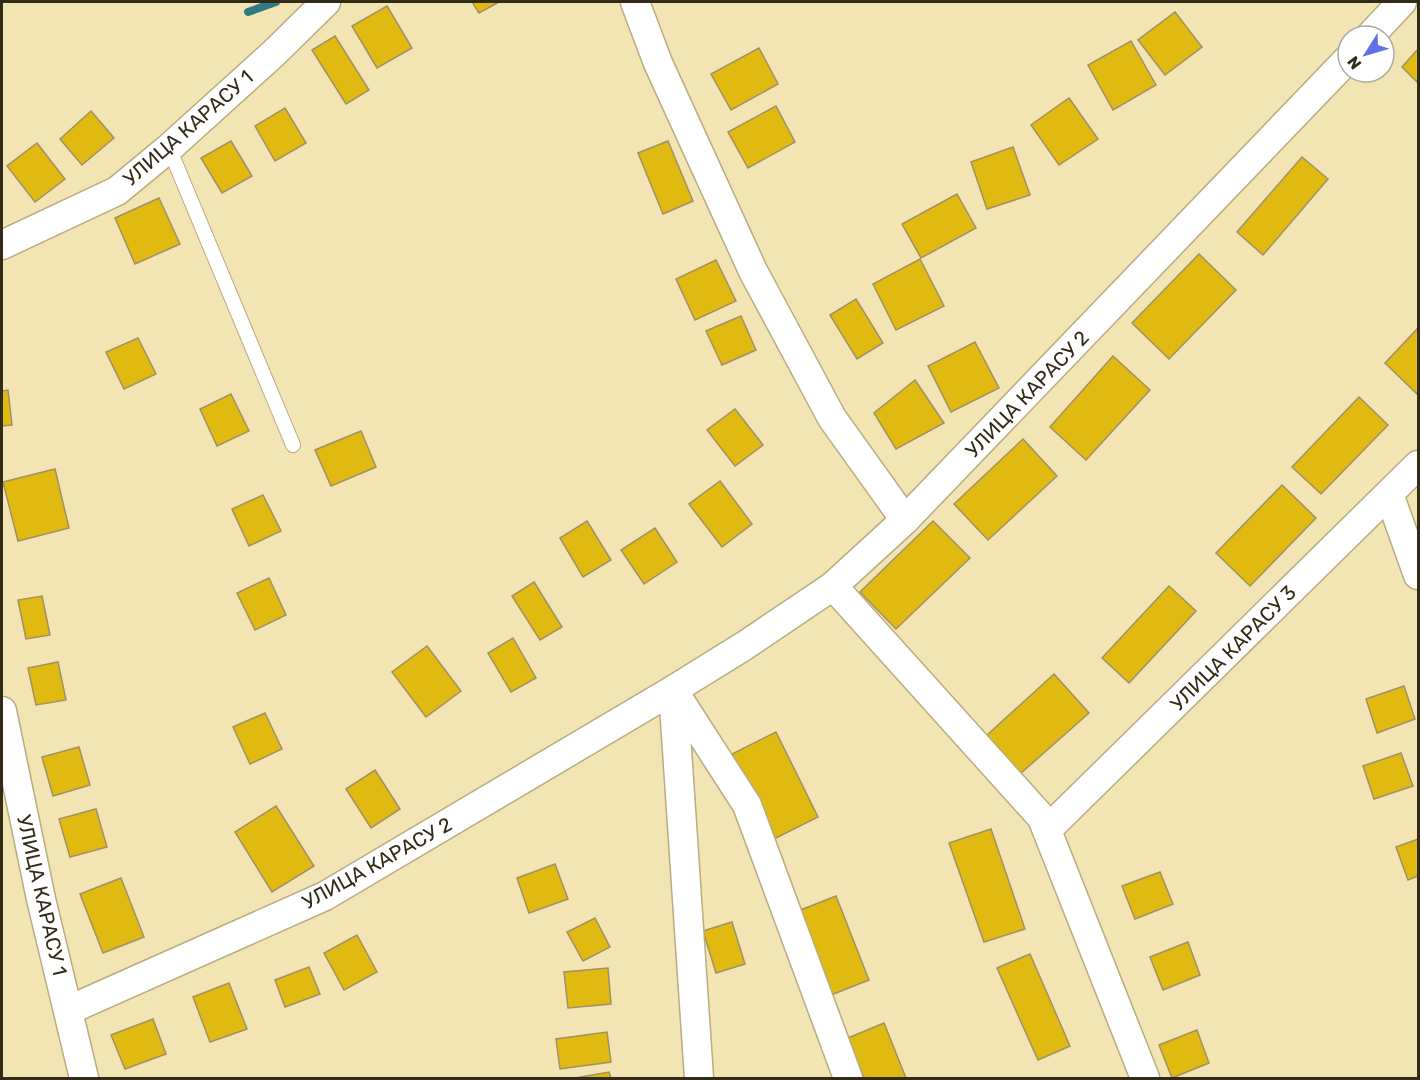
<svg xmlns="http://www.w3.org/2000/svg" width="1420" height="1080" font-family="Rubik,sans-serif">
	<rect width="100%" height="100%" fill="#f3e4b4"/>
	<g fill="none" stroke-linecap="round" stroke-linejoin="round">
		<!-- stream -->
		<path stroke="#327982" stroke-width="8" d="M248,12L276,2"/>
	</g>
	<!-- building -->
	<g fill="#e1ba11" stroke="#9e9164" stroke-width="1.5">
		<path d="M472,2H499L479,13Z"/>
		<path d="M387,6L412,48L377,68L352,26Z"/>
		<path d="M1175,12L1202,47L1165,75L1138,40Z"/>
		<path d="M335,36L369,90L346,104L312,50Z"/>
		<path d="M1131,41L1156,85L1113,110L1088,65Z"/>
		<path d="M759,48L778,84L731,110L711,74Z"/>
		<path d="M1418,49V83L1402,67Z"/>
		<path d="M1069,98L1098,139L1059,165L1031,125Z"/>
		<path d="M776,106L795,142L748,168L728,132Z"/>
		<path d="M285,108L306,143L275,161L255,126Z"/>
		<path d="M91,111L114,138L82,165L60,139Z"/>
		<path d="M231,141L252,176L222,193L201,158Z"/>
		<path d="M668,141L693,201L663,214L638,153Z"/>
		<path d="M37,143L65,179L35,202L7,166Z"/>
		<path d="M1013,147L1030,195L987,209L971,162Z"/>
		<path d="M1302,157L1328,179L1263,255L1237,232Z"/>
		<path d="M957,194L976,228L921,258L902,224Z"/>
		<path d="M159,198L180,244L135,264L115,218Z"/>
		<path d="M1199,254L1236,290L1169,359L1132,323Z"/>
		<path d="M920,259L944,306L896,330L873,284Z"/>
		<path d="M716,260L736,301L695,320L676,279Z"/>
		<path d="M856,299L883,343L857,359L830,315Z"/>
		<path d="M741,316L756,350L722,365L706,331Z"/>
		<path d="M1418,328V395L1385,363Z"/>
		<path d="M138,338L156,374L124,389L106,352Z"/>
		<path d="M975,342L999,388L951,412L928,366Z"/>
		<path d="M1113,356L1150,390L1086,460L1050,427Z"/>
		<path d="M915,380L944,423L896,449L874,413Z"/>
		<path d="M8,390L12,425L2,426V391Z"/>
		<path d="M231,394L249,431L217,446L200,409Z"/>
		<path d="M1359,397L1388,425L1321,494L1292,467Z"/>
		<path d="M735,409L763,445L735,466L707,430Z"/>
		<path d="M361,431L376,467L331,486L315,450Z"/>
		<path d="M1023,439L1057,476L988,540L954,504Z"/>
		<path d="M55,469L69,528L18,541L3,482Z"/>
		<path d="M720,481L752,524L722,547L689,504Z"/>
		<path d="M1282,485L1316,518L1250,586L1216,553Z"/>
		<path d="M263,495L281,531L249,546L232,509Z"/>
		<path d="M587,521L611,560L583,577L560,538Z"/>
		<path d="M933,521L970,558L896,629L860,592Z"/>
		<path d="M655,528L677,562L644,584L621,550Z"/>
		<path d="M269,578L286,615L255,630L237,593Z"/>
		<path d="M534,582L562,627L540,640L512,596Z"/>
		<path d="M1169,586L1196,611L1129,683L1102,658Z"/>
		<path d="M42,596L50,635L26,639L18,600Z"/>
		<path d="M513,638L536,678L511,692L488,653Z"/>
		<path d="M427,646L461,691L426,717L392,672Z"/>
		<path d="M58,662L66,700L36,705L28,668Z"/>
		<path d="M1054,674L1089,713L1020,774L986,736Z"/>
		<path d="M1404,686L1415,719L1377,733L1366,699Z"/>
		<path d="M265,713L282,749L250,764L233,727Z"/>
		<path d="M776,732L818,817L774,839L732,754Z"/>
		<path d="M79,747L90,785L53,796L42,757Z"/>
		<path d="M1401,753L1413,786L1374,799L1363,766Z"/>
		<path d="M375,770L400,809L371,828L346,789Z"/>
		<path d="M276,806L314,866L272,892L235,832Z"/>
		<path d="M96,809L107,847L70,857L59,819Z"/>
		<path d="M991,829L1025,929L984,942L949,843Z"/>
		<path d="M1418,839V876L1408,880L1396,847Z"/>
		<path d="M555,864L568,899L529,913L517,878Z"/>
		<path d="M1160,872L1173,904L1135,919L1122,886Z"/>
		<path d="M121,878L144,937L103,953L80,894Z"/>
		<path d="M836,896L869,980L831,995L798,911Z"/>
		<path d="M595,918L610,947L583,961L567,932Z"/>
		<path d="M732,922L745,964L716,973L703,931Z"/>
		<path d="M357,935L377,972L344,990L324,953Z"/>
		<path d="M1188,942L1200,975L1163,990L1150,957Z"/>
		<path d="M1030,954L1070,1046L1038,1060L997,968Z"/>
		<path d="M309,967L320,994L285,1007L275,980Z"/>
		<path d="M608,968L611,1004L568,1008L564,972Z"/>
		<path d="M229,983L247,1029L210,1042L193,997Z"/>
		<path d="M153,1019L166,1054L125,1069L111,1035Z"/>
		<path d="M884,1023L906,1078H864L848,1038Z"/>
		<path d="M1197,1030L1209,1063L1172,1078L1159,1045Z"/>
		<path d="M607,1032L611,1062L560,1069L556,1039Z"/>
		<path d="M609,1072L611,1078H575Z"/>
	</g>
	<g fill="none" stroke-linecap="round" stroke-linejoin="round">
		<defs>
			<path id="service" d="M169,148L293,445"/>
			<g id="minor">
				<path d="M635,2L658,63L753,271L832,418L905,520"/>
				<path d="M1370,36L1402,2"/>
				<path d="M2,245L117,191L169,148L273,54L326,2"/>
				<path d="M1389,494L1418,575"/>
				<path d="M833,586L1042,818L1145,1078"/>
				<path d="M2,711L41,899L84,1078"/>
				<path d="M1047,830L1418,465"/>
				<path d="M69,1010L325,896L673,690L744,646L833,586L905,520L1348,59"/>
				<path d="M699,1078L673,690L747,805L848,1078"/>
			</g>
		</defs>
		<!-- service casing -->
		<use href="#service" stroke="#b9ac7d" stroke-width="16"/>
		<!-- minor casing -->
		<use href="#minor" stroke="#b9ac7d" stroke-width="31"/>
		<!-- service -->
		<use href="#service" stroke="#fff" stroke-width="14"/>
		<!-- minor -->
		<use href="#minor" stroke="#fff" stroke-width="28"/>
	</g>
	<g text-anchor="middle" stroke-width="4.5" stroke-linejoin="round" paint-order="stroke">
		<!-- street labels -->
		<g font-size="20" fill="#312b18" stroke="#fff">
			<text transform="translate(188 128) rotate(-41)" y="7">УЛИЦА КАРАСУ 1</text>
			<text transform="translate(1027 394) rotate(-46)" y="7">УЛИЦА КАРАСУ 2</text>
			<text transform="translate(1233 648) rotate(-45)" y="7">УЛИЦА КАРАСУ 3</text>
			<text transform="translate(377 863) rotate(-29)" y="7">УЛИЦА КАРАСУ 2</text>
			<text transform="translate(42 895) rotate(77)" y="7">УЛИЦА КАРАСУ 1</text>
		</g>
	</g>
	<!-- border -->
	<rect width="1420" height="1080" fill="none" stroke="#312b18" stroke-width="6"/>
	<!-- north arrow -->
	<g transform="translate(1366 54) rotate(233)"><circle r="28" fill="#ffffff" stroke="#adaaa3" stroke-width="1.5"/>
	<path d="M0-4.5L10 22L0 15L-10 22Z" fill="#6172e9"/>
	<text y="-9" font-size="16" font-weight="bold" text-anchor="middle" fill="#312b18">N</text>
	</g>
</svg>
